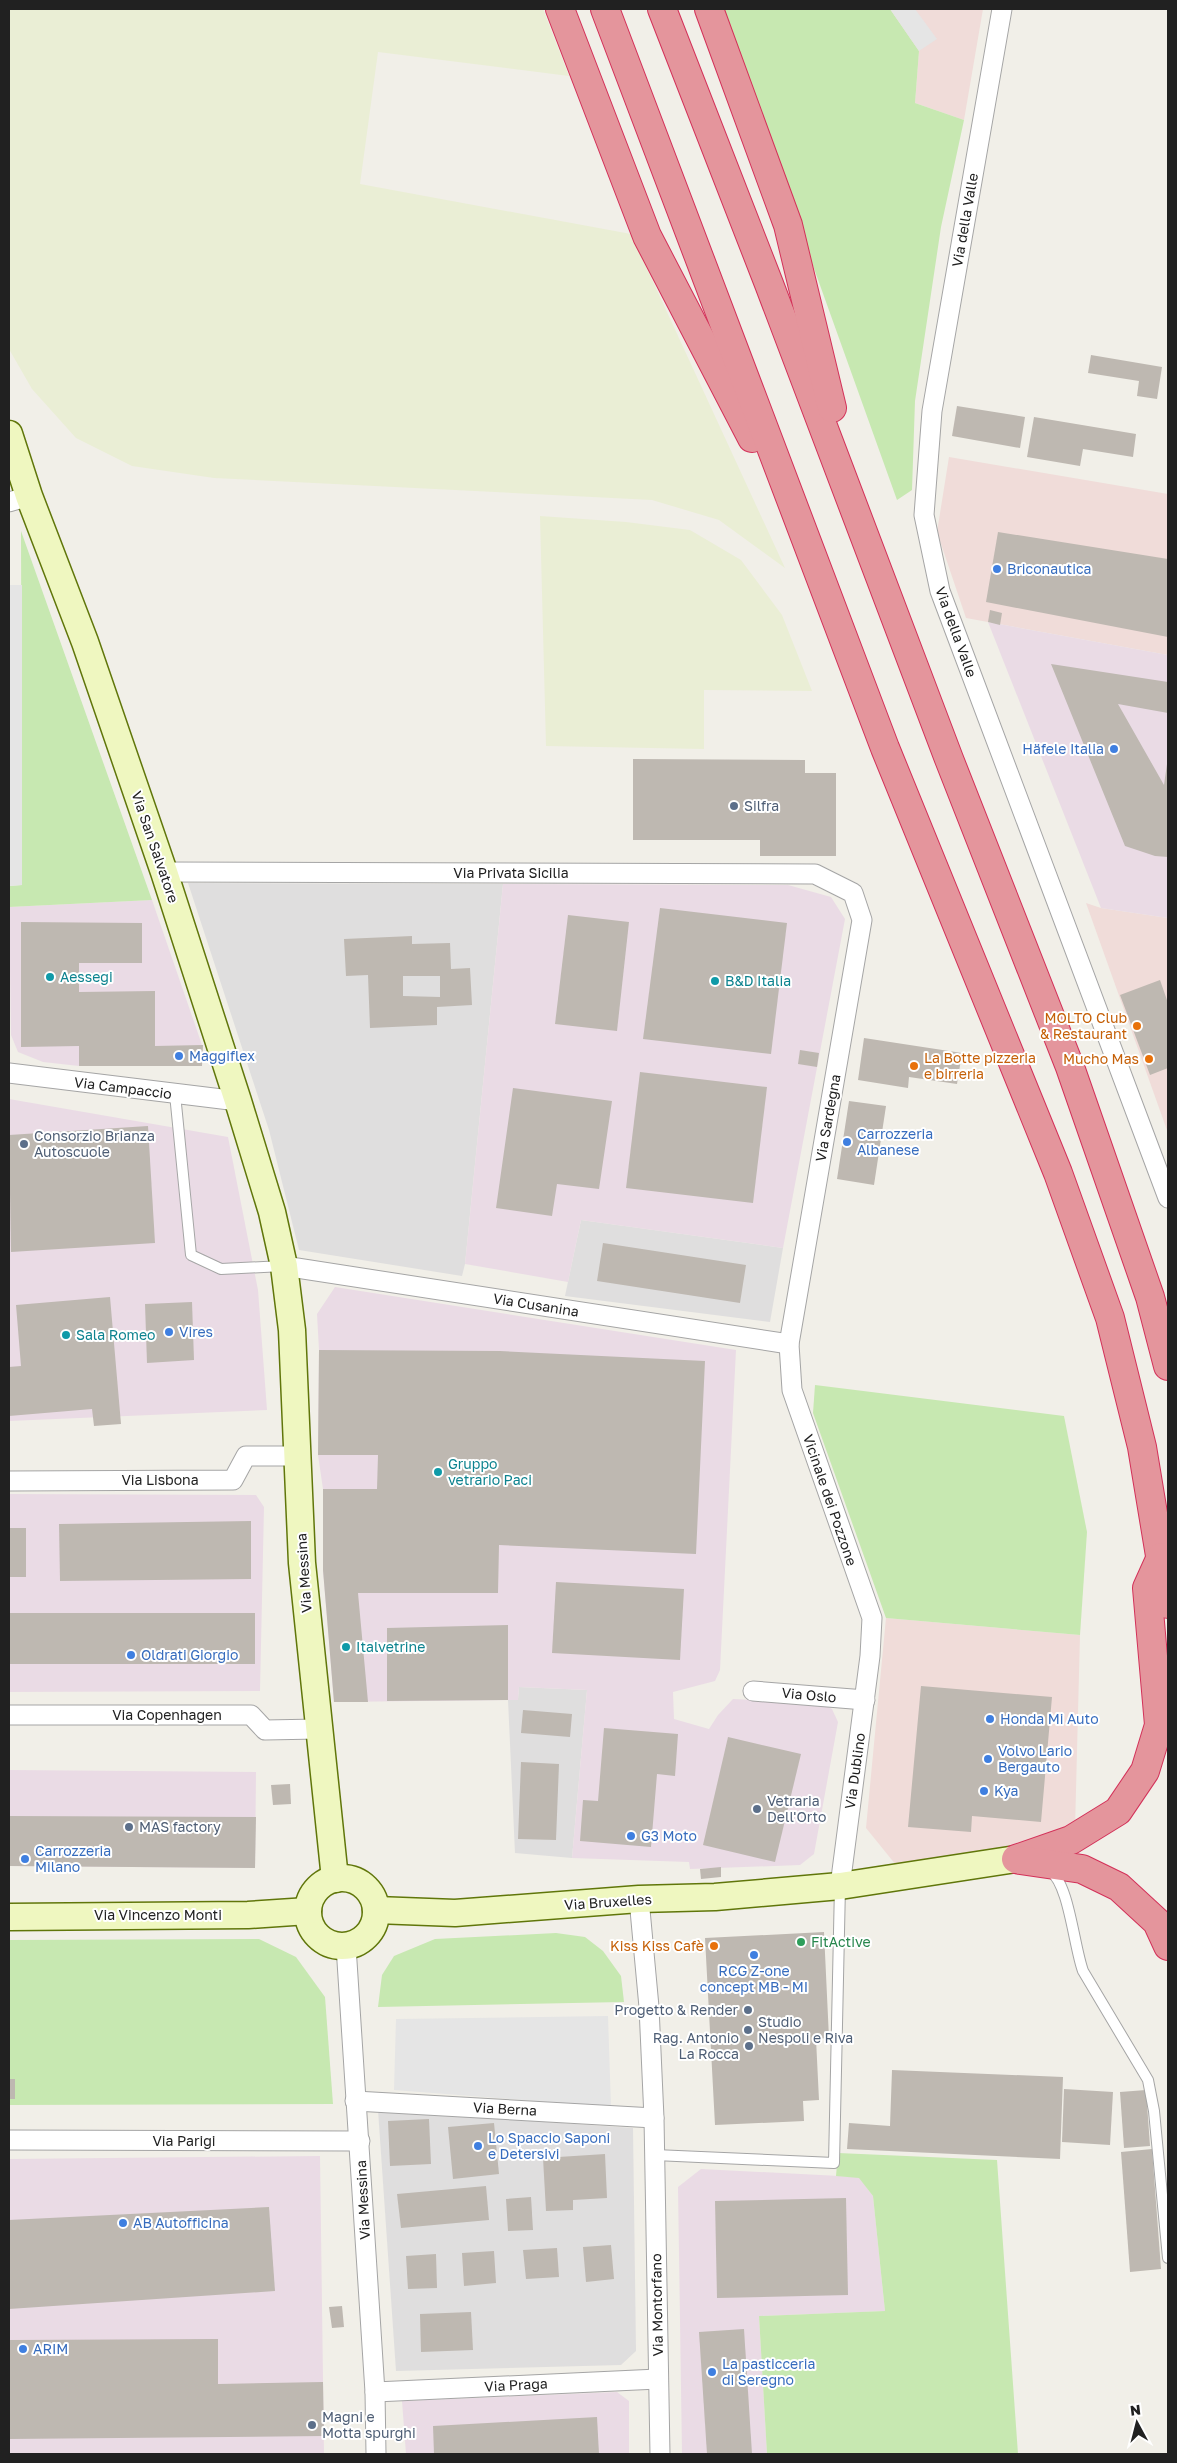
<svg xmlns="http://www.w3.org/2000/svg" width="1177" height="2463" font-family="'Golos Text',sans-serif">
	<rect width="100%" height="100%" fill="#f1efe8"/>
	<!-- residential -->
	<g fill="#dfdede">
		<path d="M188,883L503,884L465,1264L462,1276L299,1250L269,1130Z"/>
		<path d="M581,1220L783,1248L770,1322L565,1296Z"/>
		<path d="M519,1687L587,1690L572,1858L515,1853L508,1700L518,1699Z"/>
		<path d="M378,2110L633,2128L636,2351L621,2365L396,2371Z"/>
	</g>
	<!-- commercial -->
	<g fill="#f0dcd9">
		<path d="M890,9H983L964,120L915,103L919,51Z"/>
		<path d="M949,457L1168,494V655L966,618L937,532Z"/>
		<path d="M1086,903L1101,908L1168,918V1133Z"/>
		<path d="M886,1618L1080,1635L1075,1829L1055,1842L896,1865L866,1828Z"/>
	</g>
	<!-- industrial -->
	<g fill="#eadbe5">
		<path d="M988,622L1168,655V918L1101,908Z"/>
		<path d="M503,884L788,885L831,897L845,919L783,1248L581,1220L568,1282L465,1264Z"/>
		<path d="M152,900L202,1045V1066H79L43,1062L18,1052L11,1035L9,907Z"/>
		<path d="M9,1099L228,1137L258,1290L267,1410L9,1421Z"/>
		<path d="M335,1287L736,1350L720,1670L715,1681L673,1692L674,1719L709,1729L718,1715L733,1699L821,1703L832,1709L838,1722L814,1854L800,1865L690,1869L689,1862L572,1858L587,1690L519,1687L518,1700L334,1702L323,1570V1489L318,1455L319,1350L317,1314Z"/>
		<path d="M9,1494L256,1495L264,1507L260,1691L9,1692Z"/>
		<path d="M9,1770L256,1772L255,1868L9,1866Z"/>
		<path d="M320,2156L324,2454H9V2159Z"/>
		<path d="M701,2169L859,2177L873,2196L885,2311L759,2316L767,2454H682L678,2187Z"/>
		<path d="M617,2392L629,2401V2454H406L402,2401Z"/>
	</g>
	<!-- farmland -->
	<g fill="#eaeed5">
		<path d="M9,9H543L569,76L378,52L360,184L631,234L785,568L719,520L652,500L214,478L132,466L76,438L32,389L9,349Z"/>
		<path d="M540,516L626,522L690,530L741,560L782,615L812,691L704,690V749L546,746Z"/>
	</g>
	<!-- grass -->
	<g fill="#c7e8b1">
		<path d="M721,9H890L919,51L915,103L964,120L941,227L915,401L912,490L897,500Z"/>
		<path d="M21,531L152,900L9,907V886L22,885Z"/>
		<path d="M815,1385L1064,1416L1087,1532L1080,1635L886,1618L813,1413Z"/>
		<path d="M556,1933L585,1937L603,1951L621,1976L624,2002L378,2007L382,1975L394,1956L435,1939Z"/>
		<path d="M259,1939L296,1957L325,1997L333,2104L9,2105V1940Z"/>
		<path d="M838,2153L997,2160L1018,2454H767L759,2316L885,2311L873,2196L859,2178L836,2176Z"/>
	</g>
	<!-- parking -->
	<g fill="#e5e5e5">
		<path d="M890,9H915L937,39L919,51Z"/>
		<path d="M9,585H22V885L9,886Z"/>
		<path d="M608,2016L611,2107L394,2090L396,2019Z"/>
	</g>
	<!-- building -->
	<g fill="#beb8b1" fill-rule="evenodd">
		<path d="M1091,355L1162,367L1157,399L1137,396L1139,381L1088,373Z"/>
		<path d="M957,406L1025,417L1020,448L952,436Z"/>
		<path d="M1034,417L1136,434L1133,457L1083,449L1080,466L1027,457Z"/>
		<path d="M998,532L1168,559V637L986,602Z"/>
		<path d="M990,610L1002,613L1000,625L988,622Z"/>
		<path d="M1051,664L1168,682V713L1118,704L1164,785L1168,757V857L1155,856L1125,846Z"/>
		<path d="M633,759L805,760V773H836V856H760V840H633Z"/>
		<path d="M660,908L787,923L771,1054L643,1039Z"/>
		<path d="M568,915L629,922L617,1031L555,1024Z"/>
		<path d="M21,922L142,923V963H79V992L155,991V1046L203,1045L202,1066H79V1046L21,1047Z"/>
		<path d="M412,936V944L450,943L451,969L470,968L472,1005L437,1007V1025L370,1028L368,975L346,976L344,939ZM403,976H440V997L403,996Z"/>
		<path d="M1160,980L1168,1003V1068L1150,1075L1120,995Z"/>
		<path d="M864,1038L962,1053L957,1084L909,1077L908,1088L858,1080Z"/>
		<path d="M800,1050L819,1053L817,1067L798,1064Z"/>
		<path d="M640,1072L767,1087L753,1203L626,1188Z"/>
		<path d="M513,1088L612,1101L599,1189L557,1184L552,1216L496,1208Z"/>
		<path d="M849,1101L886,1106L874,1185L837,1179Z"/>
		<path d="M148,1126L155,1243L11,1252L9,1135Z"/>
		<path d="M603,1243L746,1265L740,1303L597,1281Z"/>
		<path d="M110,1297L121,1424L94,1426L92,1409L9,1416V1367L21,1366L16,1305Z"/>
		<path d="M192,1302L194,1360L147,1363L145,1304Z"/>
		<path d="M319,1350L500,1351L705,1361L696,1554L499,1545L498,1593H358L368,1702H334L323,1570V1489H377L378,1455H318Z"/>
		<path d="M251,1521V1579L60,1581L59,1524Z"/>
		<rect x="9" y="1528" width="17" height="49"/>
		<path d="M556,1582L684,1589L680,1660L552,1653Z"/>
		<rect x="9" y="1613" width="246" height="51"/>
		<path d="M508,1625V1700L387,1701V1628Z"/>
		<path d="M921,1686L1052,1697L1041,1822L972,1816L971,1832L908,1827Z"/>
		<path d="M523,1710L572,1714L570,1737L521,1733Z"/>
		<path d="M604,1728L678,1734L675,1776L657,1774L651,1847L580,1841L583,1800L598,1801Z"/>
		<path d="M728,1737L801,1754L775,1862L703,1845Z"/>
		<path d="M521,1762L559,1764L556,1840L518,1839Z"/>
		<path d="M290,1784L291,1804L273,1805L271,1785Z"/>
		<path d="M9,1816L256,1817L255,1868L9,1866Z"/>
		<path d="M721,1867V1877L701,1879L700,1869Z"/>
		<path d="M824,1932L829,2038L816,2039L819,2100L803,2101L804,2121L715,2125L705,1938Z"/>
		<path d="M892,2070L1063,2077L1060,2159L847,2149L849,2123L890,2126Z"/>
		<rect x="9" y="2079" width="6" height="20"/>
		<path d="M1064,2089L1113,2092L1110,2145L1062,2142Z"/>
		<path d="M1146,2090L1150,2146L1124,2148L1120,2092Z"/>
		<path d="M429,2119L431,2164L390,2166L388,2121Z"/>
		<path d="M494,2123L499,2174L453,2179L448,2127Z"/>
		<path d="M1152,2149L1161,2269L1130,2272L1121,2152Z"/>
		<path d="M605,2154L607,2198L573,2200V2210L546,2211L543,2158Z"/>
		<path d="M486,2186L489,2220L401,2228L397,2194Z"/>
		<path d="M531,2197L533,2230L508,2231L506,2199Z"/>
		<path d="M846,2198L848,2295L717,2298L715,2201Z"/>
		<path d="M269,2207L275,2291L9,2309V2220Z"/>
		<path d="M611,2245L614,2279L586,2282L583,2247Z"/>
		<path d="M557,2248L559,2277L526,2279L523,2250Z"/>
		<path d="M494,2251L496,2283L464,2286L462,2253Z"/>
		<path d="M436,2254L437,2288L408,2289L406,2256Z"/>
		<path d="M342,2306L344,2327L332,2328L329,2307Z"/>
		<path d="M471,2312L473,2350L421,2352L420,2314Z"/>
		<path d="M744,2329L752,2454H707L699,2332Z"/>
		<path d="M218,2339V2384L323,2382L324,2436L9,2439V2340Z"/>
		<path d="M597,2417L599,2454H434L433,2426Z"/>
	</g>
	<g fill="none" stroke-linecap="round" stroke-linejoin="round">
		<defs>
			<g id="lane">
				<path d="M175,1094L191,1255L221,1269L283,1266"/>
				<path d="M1050,1871C1069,1883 1074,1947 1083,1971L1148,2080L1154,2111L1168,2258"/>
				<path d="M655,2155L834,2163L840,1886"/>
			</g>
			<g id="street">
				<path d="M1002,9L932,411L924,515L940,591L1168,1198"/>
				<path d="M9,502L29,496"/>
				<path d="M164,872L815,874L853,893L862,920L789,1344L792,1390L872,1618L870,1656L840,1886"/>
				<path d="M9,1073L238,1101"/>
				<path d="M284,1266L789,1344"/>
				<path d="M9,1481L233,1480L246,1456H298"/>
				<path d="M753,1691L865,1700"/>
				<path d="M9,1715H251L265,1730L318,1729"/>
				<path d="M639,1899L649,2007L654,2118L660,2454"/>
				<path d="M346,1946L375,2392L376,2454"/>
				<path d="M355,2101L654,2118"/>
				<path d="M9,2140L360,2141"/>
				<path d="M375,2392L658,2379"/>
			</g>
			<g id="secondary">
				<path d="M9,434L29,496L85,642L164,872L238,1101L272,1212L284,1266L292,1330L302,1563L335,1879"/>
				<circle cx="342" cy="1912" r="34"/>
				<path d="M376,1910L455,1913L639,1899L715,1897L840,1886L1016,1859"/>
				<path d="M9,1917L248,1915L308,1911"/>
			</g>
			<g id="highway">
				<path d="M560,9L647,236L752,438"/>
				<path d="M605,9L885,748L1058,1173L1110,1318L1142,1447L1168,1604"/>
				<path d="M662,9L769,284L949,759L1070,1067L1150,1297L1168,1366"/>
				<path d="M709,9L788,225L832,408"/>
				<path d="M1016,1859L1071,1840L1118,1811L1145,1771L1159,1725L1147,1588L1161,1557"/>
				<path d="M1020,1860L1082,1869L1119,1887L1157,1922L1168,1946"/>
			</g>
		</defs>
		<!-- lane casing -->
		<use href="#lane" stroke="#a5a5a5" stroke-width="12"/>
		<!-- street casing -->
		<use href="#street" stroke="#a5a5a5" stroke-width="21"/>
		<!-- secondary casing -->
		<use href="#secondary" stroke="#60760a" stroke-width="29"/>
		<!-- highway casing -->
		<use href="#highway" stroke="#d33159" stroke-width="30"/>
		<!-- lane -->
		<use href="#lane" stroke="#fff" stroke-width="10"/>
		<!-- street -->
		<use href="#street" stroke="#fff" stroke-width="19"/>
		<!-- secondary -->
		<use href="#secondary" stroke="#eff7c0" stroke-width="26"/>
		<!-- highway -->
		<use href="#highway" stroke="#e4959c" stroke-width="28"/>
	</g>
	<!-- markers -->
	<g fill="#3f7fe0" stroke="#fff" stroke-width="2">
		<circle cx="997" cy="569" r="5"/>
		<circle cx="1114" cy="749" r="5"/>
		<circle cx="179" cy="1056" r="5"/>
		<circle cx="847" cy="1142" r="5"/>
		<circle cx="169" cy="1332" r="5"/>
		<circle cx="131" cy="1655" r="5"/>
		<circle cx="990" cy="1719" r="5"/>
		<circle cx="988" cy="1759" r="5"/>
		<circle cx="984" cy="1791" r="5"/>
		<circle cx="631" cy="1836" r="5"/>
		<circle cx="25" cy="1859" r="5"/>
		<circle cx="754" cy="1955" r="5"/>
		<circle cx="478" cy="2146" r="5"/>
		<circle cx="123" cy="2223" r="5"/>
		<circle cx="23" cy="2349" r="5"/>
		<circle cx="712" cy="2372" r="5"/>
	</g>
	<g fill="#5c6f8a" stroke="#fff" stroke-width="2">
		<circle cx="734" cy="806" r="5"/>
		<circle cx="24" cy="1144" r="5"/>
		<circle cx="757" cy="1809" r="5"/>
		<circle cx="129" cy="1827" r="5"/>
		<circle cx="748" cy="2010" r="5"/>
		<circle cx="748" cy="2030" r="5"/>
		<circle cx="749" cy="2046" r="5"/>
		<circle cx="312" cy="2425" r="5"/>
	</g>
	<g fill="#0f9aa8" stroke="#fff" stroke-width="2">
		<circle cx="50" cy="977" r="5"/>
		<circle cx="715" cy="981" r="5"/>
		<circle cx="66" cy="1335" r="5"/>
		<circle cx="438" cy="1472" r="5"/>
		<circle cx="346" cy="1647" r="5"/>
	</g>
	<g fill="#e8710a" stroke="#fff" stroke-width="2">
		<circle cx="1137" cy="1026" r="5"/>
		<circle cx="1149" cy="1059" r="5"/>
		<circle cx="914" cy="1066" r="5"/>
		<circle cx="714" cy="1946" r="5"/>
	</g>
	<circle fill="#2e9e5b" stroke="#fff" stroke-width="2" cx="801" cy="1942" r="5"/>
	<g text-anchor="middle" stroke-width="4" stroke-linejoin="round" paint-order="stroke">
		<!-- street labels -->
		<g font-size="14" fill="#212121" stroke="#fff">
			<text transform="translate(965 220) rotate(-80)" y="5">Via della Valle</text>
			<text transform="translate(956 632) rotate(70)" y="5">Via della Valle</text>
			<text transform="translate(155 847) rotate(71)" y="5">Via San Salvatore</text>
			<text x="511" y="878">Via Privata Sicilia</text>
			<text transform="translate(123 1088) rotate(7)" y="5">Via Campaccio</text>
			<text transform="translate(828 1118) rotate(-80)" y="5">Via Sardegna</text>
			<text transform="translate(536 1305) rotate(9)" y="5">Via Cusanina</text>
			<text x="160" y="1485">Via Lisbona</text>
			<text transform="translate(830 1500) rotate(71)" y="5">Vicinale dei Pozzone</text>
			<text transform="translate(304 1573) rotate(-94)" y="5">Via Messina</text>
			<text transform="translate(809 1695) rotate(5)" y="5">Via Oslo</text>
			<text x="167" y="1720">Via Copenhagen</text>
			<text transform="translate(855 1771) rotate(-82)" y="5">Via Dublino</text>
			<text transform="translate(608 1902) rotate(-4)" y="5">Via Bruxelles</text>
			<text x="158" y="1920">Via Vincenzo Monti</text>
			<text transform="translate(505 2109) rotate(3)" y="5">Via Berna</text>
			<text x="184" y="2146">Via Parigi</text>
			<text transform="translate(363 2200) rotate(-93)" y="5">Via Messina</text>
			<text transform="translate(657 2305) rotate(-91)" y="5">Via Montorfano</text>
			<text transform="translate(516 2385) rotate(-3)" y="5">Via Praga</text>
		</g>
		<!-- shop labels -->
		<g font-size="14" fill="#366cbe" stroke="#fff" text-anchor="start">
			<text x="1007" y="574">Briconautica</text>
			<text x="1104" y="754" text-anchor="end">Häfele Italia</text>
			<text x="189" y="1061">Maggiflex</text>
			<text x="857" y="1139">Carrozzeria<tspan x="857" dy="16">Albanese</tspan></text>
			<text x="179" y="1337">Vires</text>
			<text x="141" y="1660">Oldrati Giorgio</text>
			<text x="1000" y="1724">Honda Mi Auto</text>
			<text x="998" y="1756">Volvo Lario<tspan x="998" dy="16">Bergauto</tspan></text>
			<text x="994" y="1796">Kya</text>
			<text x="641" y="1841">G3 Moto</text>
			<text x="35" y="1856">Carrozzeria<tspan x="35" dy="16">Milano</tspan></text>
			<text x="754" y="1976" text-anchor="middle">RCG Z-one<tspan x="754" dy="16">concept MB - MI</tspan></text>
			<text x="488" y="2143">Lo Spaccio Saponi<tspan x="488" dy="16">e Detersivi</tspan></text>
			<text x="133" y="2228">AB Autofficina</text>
			<text x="33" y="2354">ARIM</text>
			<text x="722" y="2369">La pasticceria<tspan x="722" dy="16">di Seregno</tspan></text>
		</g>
		<!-- service labels -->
		<g font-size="14" fill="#4e5e75" stroke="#fff" text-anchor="start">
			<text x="744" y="811">Silfra</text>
			<text x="34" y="1141">Consorzio Brianza<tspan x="34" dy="16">Autoscuole</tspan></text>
			<text x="767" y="1806">Vetraria<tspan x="767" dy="16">Dell'Orto</tspan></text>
			<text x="139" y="1832">MAS factory</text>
			<text x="738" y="2015" text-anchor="end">Progetto &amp; Render</text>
			<text x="758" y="2027">Studio<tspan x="758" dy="16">Nespoli e Riva</tspan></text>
			<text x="739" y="2043" text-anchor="end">Rag. Antonio<tspan x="739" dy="16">La Rocca</tspan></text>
			<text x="322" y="2422">Magni e<tspan x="322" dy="16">Motta spurghi</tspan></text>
		</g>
		<!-- culture labels -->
		<g font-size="14" fill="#0d838f" stroke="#fff" text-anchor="start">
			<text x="60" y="982">Aessegi</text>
			<text x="725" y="986">B&amp;D Italia</text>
			<text x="76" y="1340">Sala Romeo</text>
			<text x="448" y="1469">Gruppo<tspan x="448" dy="16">vetrario Paci</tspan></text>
			<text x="356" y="1652">Italvetrine</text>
		</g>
		<!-- food labels -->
		<g font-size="14" fill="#c56008" stroke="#fff" text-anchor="end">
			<text x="1127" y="1023">MOLTO Club<tspan x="1127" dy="16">&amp; Restaurant</tspan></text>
			<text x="924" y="1063" text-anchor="start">La Botte pizzeria<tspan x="924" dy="16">e birreria</tspan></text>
			<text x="1139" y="1064">Mucho Mas</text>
			<text x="704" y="1951">Kiss Kiss Cafè</text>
		</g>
		<!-- leisure labels -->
		<g font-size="14" fill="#27864d" stroke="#fff" text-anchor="start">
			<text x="811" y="1947">FitActive</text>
		</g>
	</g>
	<!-- border -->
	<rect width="1177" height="2463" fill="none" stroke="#212121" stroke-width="20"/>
	<!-- north arrow -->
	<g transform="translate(1137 2423) rotate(353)" stroke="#ffffff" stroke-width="4" paint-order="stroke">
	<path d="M0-4L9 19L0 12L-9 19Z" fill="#212121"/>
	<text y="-8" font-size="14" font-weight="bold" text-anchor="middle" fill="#212121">N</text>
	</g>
</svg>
